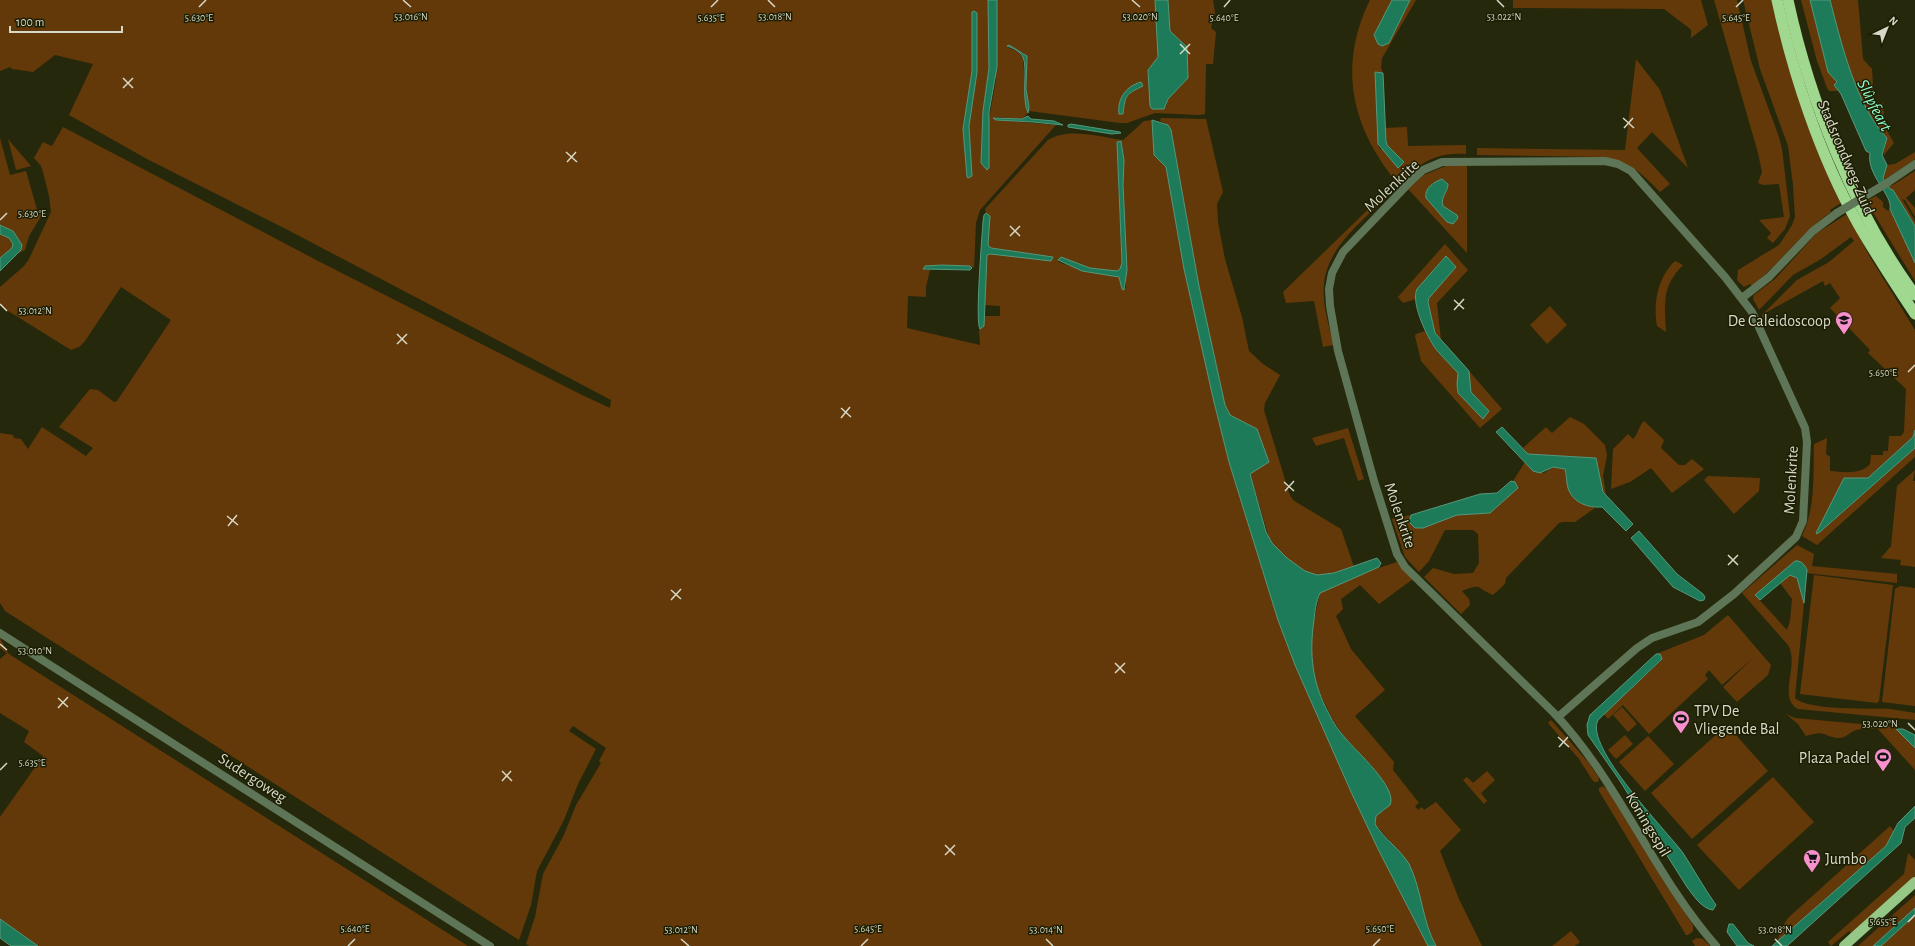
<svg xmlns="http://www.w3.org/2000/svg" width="1915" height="946" font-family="'Alegreya Sans',sans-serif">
	<rect width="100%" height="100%" fill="#26280b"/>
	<!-- green -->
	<g fill="#643909" fill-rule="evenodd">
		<path d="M0,0H988L989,68L983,111L981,163L996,80L997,0H1155L1158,57L1148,70L1149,83L1166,107L1168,99L1188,78L1187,47L1170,31L1168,0H1213L1215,13L1211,28L1216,32L1213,64H1206L1205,114L1199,115L1155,113L1127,123H1120L1029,111L1026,89L1027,70L1024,53L1008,45L1007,47L1019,52L1023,58L1027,114L1022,119L995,117L996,120L1056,125L980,210L976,223L974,268L970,266H925V270H930L926,287V297L908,296L907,328L980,345L979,329L984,326V316H1000V306L984,305L987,255L990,254L1053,257L991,249L988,245L989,215L986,213L985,209L1048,140C1070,127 1098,137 1123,140L1144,121L1152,120L1154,155L1166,167L1184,269L1214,402L1229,462L1278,620L1295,665L1352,794L1379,851L1428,946H529L526,944L535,917L543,874L564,835L576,805L601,763L599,761L606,748L573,726L569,731L596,749L578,784L564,820L537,871L531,905L519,940L5,611L0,603V433L13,435L14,438L21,439L28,449L42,427L86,456L93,448L59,427L90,389L98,390L114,402L117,401L171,320L121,287L85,341L79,347L71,350L0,306V287L24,266L29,259L51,212L49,196L43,172L41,166L34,158L43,142L52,146L63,127L322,263L582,395L610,408L611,400L286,229L147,159L69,115L93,64L55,55L33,72L12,69L10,67L0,71ZM972,12L977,17V72L969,126L972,176L967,177L963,129L972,71ZM1138,83L1143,86L1129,93L1118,113L1125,91ZM1121,141C1126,156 1123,172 1123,187C1123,221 1125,255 1126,288L1122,289L1119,277L1070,266L1058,262L1061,257L1090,268L1117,271L1120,269L1122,263L1118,179Z"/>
		<path d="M1370,0H1392L1374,35L1389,43L1410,0H1416L1382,58L1381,68L1383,73L1375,72L1379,148L1404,162L1387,145L1385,128L1407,127L1408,146L1466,145V154C1434,152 1420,163 1399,185C1352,129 1337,67 1370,0Z"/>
		<path d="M1513,0H1701L1708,25L1691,38V30L1689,28L1664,9L1513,8Z"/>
		<path d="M1714,0H1737L1751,61L1779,137L1782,149L1790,216L1785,229L1773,243L1767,238L1771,233L1759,220L1784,217L1779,184L1763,185L1758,183L1762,172L1758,153Z"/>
		<path d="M1743,0H1772L1797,94L1841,203L1830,210L1831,212C1801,233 1780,263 1752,286L1750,284L1744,287L1737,280L1738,270L1779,245L1792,225L1795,217L1793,185L1788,146L1760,69Z"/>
		<path d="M1801,0H1810L1828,72C1834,77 1837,80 1836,88L1838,91H1829L1827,88L1817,61Z"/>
		<path d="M1830,0H1858L1863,59L1872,69L1874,103H1883L1885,127L1894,143L1883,156L1887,138C1856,106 1841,42 1830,0Z"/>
		<path d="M1636,59L1660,90L1688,168L1652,132L1637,148L1670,184L1660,192C1638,170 1630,161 1598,157L1477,155V148L1625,150Z"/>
		<path d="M1161,118L1206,119L1223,192L1217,204L1218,222L1225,259L1242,317L1249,351L1263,364L1280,375L1265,403L1264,410L1289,493L1293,500L1301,505L1341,529L1354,567C1343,571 1330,575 1318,575C1302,575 1276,551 1269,538L1234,418L1229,415L1225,405L1199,286L1171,130L1168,125L1160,121Z"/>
		<path d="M0,138L10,175L26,171L38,213H43L29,236L25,250L17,254L21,250C19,236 13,229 0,225Z"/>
		<path d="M8,139L31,166L16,170Z"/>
		<path d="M1915,152V159L1886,179L1883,178L1887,165L1895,164Z"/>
		<path d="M1448,165H1467V253L1408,189L1424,175ZM1442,179L1448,183C1448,192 1440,197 1443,206L1455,213L1447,222L1425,195L1433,183Z"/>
		<path d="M1915,171V190L1906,198L1915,208V217L1905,200L1902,199L1915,221V226L1893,190L1890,189L1888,186L1893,185Z"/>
		<path d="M1388,190L1391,193C1366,218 1326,247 1324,285C1322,305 1329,326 1334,345L1323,347L1314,301L1286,303L1283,292Z"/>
		<path d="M1876,196L1883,202V207L1888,211L1890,209L1915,263V281L1866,201Z"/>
		<path d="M1847,214L1870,257L1915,330V430L1913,437L1868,478L1818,534L1915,448V457L1817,545L1802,536C1816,507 1813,475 1814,444L1827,438L1826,454L1830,457V471C1843,472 1861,475 1870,464L1871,455H1883V451H1888L1889,436H1901L1904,432L1906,389L1868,353L1870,350L1830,308L1840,298L1830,283L1825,286L1823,281L1767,312L1765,315L1768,321L1765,323L1762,315L1797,280L1829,262L1854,241L1851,237L1821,259L1793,275L1759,310L1753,299L1754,295L1776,278L1817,233Z"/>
		<path d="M0,234L9,238L13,244L12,248L0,258Z"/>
		<path d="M1445,244L1468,270L1437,303L1441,340L1435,333L1428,302L1446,256L1440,262L1415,293L1416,299L1403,303L1398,297Z"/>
		<path d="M1675,261L1683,265C1661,287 1665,304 1666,332L1657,326C1653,302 1658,277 1675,261Z"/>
		<path d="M1550,306L1567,325L1547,344L1530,325Z"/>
		<path d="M1425,331L1438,353L1459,373L1457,384L1489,411L1471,392L1469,371L1502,409L1480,428L1421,361L1415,336L1416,334Z"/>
		<path d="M1570,417L1584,424L1605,445L1607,455L1603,476L1606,495L1603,492L1596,458L1528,454L1523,448L1546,427L1552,433Z"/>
		<path d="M1644,421L1664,440L1661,448L1679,465H1685L1692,459L1704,469L1672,493L1651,468L1630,482L1611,489L1613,449L1628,434L1633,439C1639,433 1638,427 1644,421Z"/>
		<path d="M1348,428L1364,479L1358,481L1344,438L1316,446L1312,438Z"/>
		<path d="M1525,462L1533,471L1544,473L1553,467L1565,469L1567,482L1579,502L1595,508L1575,522H1563L1559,523L1506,578L1505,584L1493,595C1477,589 1483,582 1462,591L1469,599L1470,605L1461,614L1424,577L1433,568L1454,574L1473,573L1479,563L1478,534L1473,530H1445L1429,561L1419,572L1405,557L1392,519L1411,515L1409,517H1450L1457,515L1490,513L1515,482L1513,481Z"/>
		<path d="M1915,470L1913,481H1915V567L1900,565L1901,560L1881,558L1891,546L1897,486Z"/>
		<path d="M1708,476L1760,478L1759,491L1734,514L1704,480Z"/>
		<path d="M1797,545L1814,554L1812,566L1897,574V583L1806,573L1807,570L1800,562L1755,595L1787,630L1790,621L1792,599L1780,583L1790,575L1794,576L1799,582L1804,603L1795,698C1808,711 1870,708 1890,709C1898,710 1907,712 1915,713V720L1798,709C1777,697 1800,665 1788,645L1742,593Z"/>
		<path d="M1397,562L1413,579L1379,604L1360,585L1341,599L1343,609L1336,616L1351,649L1385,690L1355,716L1394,762L1393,770L1419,803L1415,806L1418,810L1422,807L1424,810L1436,802L1461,830L1440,851L1459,899L1482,946H1436L1431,937L1401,854L1375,824L1376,816L1385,810L1391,802L1384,784L1371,765L1346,739L1334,722L1317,688L1311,661V634L1320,593L1357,575Z"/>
		<path d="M1814,575L1893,585L1879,701L1877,703L1800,694Z"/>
		<path d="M1900,586L1915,588V706L1882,702L1895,589Z"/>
		<path d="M1728,615L1771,665L1768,675L1737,702L1723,687L1753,658L1722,685L1709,670L1705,675L1708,679L1649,734L1623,705L1608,719L1604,714L1662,660L1660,654H1656L1704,635Z"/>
		<path d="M0,638L8,653L12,656L468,946H38L0,919V817L43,756L24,742L29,731L0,713V659L7,653L0,648Z"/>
		<path d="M1622,707L1637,724L1628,732L1613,715Z"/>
		<path d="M1786,714L1795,718L1894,727L1915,748V770L1877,728C1870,730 1862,728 1856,730C1850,732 1846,738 1839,738C1823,737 1827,729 1806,736L1798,724Z"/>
		<path d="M1551,720L1588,762L1599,778L1598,782H1595L1593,781L1579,759L1548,723Z"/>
		<path d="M1727,725L1768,771L1692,839L1651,793Z"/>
		<path d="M1625,735L1633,744L1616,759L1608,750Z"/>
		<path d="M1648,736L1674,764L1645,791L1619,762Z"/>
		<path d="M1487,771L1495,780L1481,793L1487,801L1484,804L1463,780L1467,777L1473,783Z"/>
		<path d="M1773,777L1814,822L1739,890L1697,845Z"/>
		<path d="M1603,786L1609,791L1665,884L1693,925V931L1688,935H1686L1599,791V788Z"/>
		<path d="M1890,826L1894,831L1886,846L1777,942L1781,929L1788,918Z"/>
		<path d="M1908,853L1915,860V878L1878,912L1851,933L1849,931L1831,946L1828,942L1904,874Z"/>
		<path d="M1915,895V908L1873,946H1858Z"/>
		<path d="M1915,915V946H1881Z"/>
		<path d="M1571,931L1580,942L1575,946H1552Z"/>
		<path d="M1697,938L1703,939L1710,946H1695L1692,941Z"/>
	</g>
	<!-- water -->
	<g fill="#1e7b5a" stroke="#56977b">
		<path d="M988,0H997V67L989,112V168L987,170L981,163L983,111L989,68Z"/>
		<path d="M1155,0H1168L1170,31L1187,47L1188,78L1168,99L1164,109H1152L1150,106L1148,70L1158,57Z"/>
		<path d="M1392,0H1410L1389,43L1382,46L1378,44L1374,35Z"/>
		<path d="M1810,0H1830C1841,42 1856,106 1887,138L1882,155L1887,165L1883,178L1890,189L1893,190L1915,226V263L1890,209C1893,195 1866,175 1870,153L1866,151L1841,94L1834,85L1837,82L1828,72Z"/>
		<path d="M974,11L977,13V72L969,126L972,176L968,178L967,177L963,129L972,71V12Z"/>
		<path d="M1009,45L1027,56L1026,89L1029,107L1028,113C1021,97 1028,68 1023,57C1020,51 1013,48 1007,46Z"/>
		<path d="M1375,72L1383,73L1386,141L1387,145L1404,162L1398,168L1378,144Z"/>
		<path d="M1141,82L1143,86C1126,94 1125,95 1123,114H1119C1117,99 1126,86 1141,82Z"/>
		<path d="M1028,116L1031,119L1054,121L1063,125L1033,122L996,120L993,118L1022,119Z"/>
		<path d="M1152,120L1168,125L1171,130L1199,286L1225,405L1230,415L1257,429L1269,462L1250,474L1266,532L1272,543L1287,558L1305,571L1317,575L1334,573L1377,558L1381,563L1379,567L1320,593C1316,602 1315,610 1314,620C1309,654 1312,683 1329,714C1333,723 1339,731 1346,739C1356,751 1398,788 1390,805L1376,816L1375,824C1384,839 1400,849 1409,864C1422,890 1422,921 1436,946H1428L1379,851L1352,794L1295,665L1278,620L1229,462L1214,402L1184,269L1166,167L1154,155Z"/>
		<path d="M1071,124L1120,132L1121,133L1112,134L1068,127V125Z"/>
		<path d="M1121,141L1124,160L1123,185L1127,270L1124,290L1122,289L1119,277L1082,271L1058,260L1061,257L1090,268L1117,271L1120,269L1122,263L1117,142Z"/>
		<path d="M1442,179L1448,184C1448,192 1440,197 1443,206L1457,215L1458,218L1453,224L1447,222L1426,198C1424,188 1434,182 1442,179Z"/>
		<path d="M986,213L990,216L988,245L991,248L1053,257L1051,261L990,254L987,255L984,326L980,329C975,322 982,237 983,221L984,215Z"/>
		<path d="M0,225L13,231L22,245L21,250L0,271V258L12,248L13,244L9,238L0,234Z"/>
		<path d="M1446,256L1456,267L1429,298L1428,302L1435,333L1469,371L1471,392L1489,411L1483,419L1458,393L1457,384L1458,373C1452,366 1445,360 1439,353C1429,342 1410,303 1417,289Z"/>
		<path d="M942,265L970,266L972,268L970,270L923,269L925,266Z"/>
		<path d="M1502,427L1528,454L1596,458L1603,492L1633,524L1626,531L1602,507C1588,508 1573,503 1568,488C1566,482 1567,476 1565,469L1553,467L1540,473L1533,471L1496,432Z"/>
		<path d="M1915,430V448L1821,531L1817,534L1816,533L1844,478H1868L1913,437Z"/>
		<path d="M1511,481L1515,482L1518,488L1490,513L1457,515L1423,528H1415L1409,522L1411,515L1480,494L1497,493Z"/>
		<path d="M1639,531L1677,574L1703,594L1705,597L1704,600L1700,601L1673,587L1631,538Z"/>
		<path d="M1795,561C1801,560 1805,565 1807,570L1804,603L1797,578L1790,575L1760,600L1755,595Z"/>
		<path d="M1656,654H1660L1662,659L1598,720C1584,747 1666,830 1683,853C1694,870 1704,888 1716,905L1713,910C1702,909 1693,895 1687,887L1618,778L1588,735L1587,725L1590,715Z"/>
		<path d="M1896,729H1903L1915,735V748Z"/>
		<path d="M1915,806V818L1905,827L1901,843L1787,946H1772L1886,846L1898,823Z"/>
		<path d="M1915,908V915L1881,946H1873Z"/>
		<path d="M0,919L38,946H11L0,938Z"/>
		<path d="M1729,924H1733L1748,943L1754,946H1737L1727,932Z"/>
	</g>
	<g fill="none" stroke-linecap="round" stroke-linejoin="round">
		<!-- tertiary -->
		<g stroke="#5e7657" stroke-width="8">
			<path d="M1887,183L1915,164"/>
			<path d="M1742,298L1769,277L1813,231L1837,213"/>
			<path d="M0,633L490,946"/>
			<path d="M1558,717L1637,648L1652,638L1698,622L1734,594L1796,537L1803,521L1807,442L1805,428L1752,312L1725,277L1631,171L1618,164L1605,161L1442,162L1423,170L1410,182L1343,252L1332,273L1329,289L1330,306L1338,351L1374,481L1397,554L1405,567L1554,713C1619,782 1653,874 1716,946"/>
		</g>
		<!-- primary -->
		<path stroke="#95c886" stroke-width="10" d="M1844,946L1915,882"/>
		<!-- trunk -->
		<g stroke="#a0d88f" stroke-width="11">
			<path d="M1777,0C1793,74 1820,156 1857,222C1875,254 1895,284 1915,314"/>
			<path d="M1788,0C1810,102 1853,210 1915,295"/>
		</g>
		<!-- tertiary-bridge -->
		<path stroke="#5e7657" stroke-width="8" d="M1837,213L1887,183"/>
	</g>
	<!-- ticks -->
	<path fill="none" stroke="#d7d9c8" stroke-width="1.5" d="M403,0L411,7M768,0L775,7M1132,0L1140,7M1497,0L1504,7M199,7L206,0M711,7L718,0M1224,7L1230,0M1736,7L1743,0M1180,44L1190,54M1180,54L1190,44M123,78L133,88M123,88L133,78M1623,118L1634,128M1624,128L1633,118M566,152L577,162M567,162L576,152M0,220L7,213M1010,226L1020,236M1010,236L1020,226M1454,300L1464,309M0,304L7,311M1454,310L1464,299M397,334L407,344M397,344L407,334M1908,372L1915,365M841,408L851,417M841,418L850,407M1284,482L1294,491M1285,491L1294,481M227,516L238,525M228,526L237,515M1728,555L1738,565M1728,565L1738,555M671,590L681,599M671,600L681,589M0,644L7,650M1115,663L1125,673M1115,673L1125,663M58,698L68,707M58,708L68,697M1908,723L1915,730M1558,737L1569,747M1559,747L1568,737M0,770L7,763M502,771L512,781M502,781L511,771M945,845L955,855M945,855L955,845M1908,922L1915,915M681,939L689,946M1046,939L1053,946M1775,939L1782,946M348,946L355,939M861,946L868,939M1373,946L1380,939"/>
	<!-- icons -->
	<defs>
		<symbol id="school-pin" viewBox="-11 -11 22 30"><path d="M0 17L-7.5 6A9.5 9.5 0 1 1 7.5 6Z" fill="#f790cd" stroke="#1c1e03"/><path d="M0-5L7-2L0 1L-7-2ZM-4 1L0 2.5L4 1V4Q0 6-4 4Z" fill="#111"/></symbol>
		<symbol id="stadium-pin" viewBox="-11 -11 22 30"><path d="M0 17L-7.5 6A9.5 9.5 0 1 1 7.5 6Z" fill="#f790cd" stroke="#1c1e03"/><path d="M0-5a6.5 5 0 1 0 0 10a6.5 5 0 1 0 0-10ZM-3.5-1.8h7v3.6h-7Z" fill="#111"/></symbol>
		<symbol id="supermarket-pin" viewBox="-11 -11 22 30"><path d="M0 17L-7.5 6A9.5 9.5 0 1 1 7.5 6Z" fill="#f790cd" stroke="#1c1e03"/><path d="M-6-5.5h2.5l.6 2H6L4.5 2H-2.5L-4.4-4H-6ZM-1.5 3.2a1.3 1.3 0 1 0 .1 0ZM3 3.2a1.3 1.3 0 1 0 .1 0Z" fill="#111"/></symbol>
	</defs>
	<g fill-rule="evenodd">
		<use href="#school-pin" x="1834" y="310" width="20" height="27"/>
		<use href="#stadium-pin" x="1671" y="709" width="20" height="27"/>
		<use href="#stadium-pin" x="1873" y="747" width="20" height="27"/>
		<use href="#supermarket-pin" x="1802" y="848" width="20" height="27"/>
	</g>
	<g text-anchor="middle" stroke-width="3" stroke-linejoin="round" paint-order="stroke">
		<!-- street labels -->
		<g font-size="16" fill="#d7d9c8" stroke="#1c1e03">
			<text transform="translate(1847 157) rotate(67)" y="6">Stadsrondweg-Zuid</text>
			<text transform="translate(1391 185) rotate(-43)" y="6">Molenkrite</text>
			<text transform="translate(1790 480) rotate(-87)" y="6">Molenkrite</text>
			<text transform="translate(1401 515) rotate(71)" y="6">Molenkrite</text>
			<text transform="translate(253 777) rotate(33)" y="6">Sudergoweg</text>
			<text transform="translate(1649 824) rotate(59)" y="6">Koningsspil</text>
		</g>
		<!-- poi labels -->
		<g font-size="16" fill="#d7d9c8" stroke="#1c1e03" text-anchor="end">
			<text x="1831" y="326">De Caleidoscoop</text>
			<text x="1694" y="716" text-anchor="start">TPV De<tspan x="1694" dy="18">Vliegende Bal</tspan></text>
			<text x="1870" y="763">Plaza Padel</text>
			<text x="1825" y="864" text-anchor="start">Jumbo</text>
		</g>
		<!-- water labels -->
		<g font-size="17" font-style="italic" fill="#8dfdce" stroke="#1c1e03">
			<text transform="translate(1875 105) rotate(63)" y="6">Slûpfeart</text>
		</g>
	</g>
	<g font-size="10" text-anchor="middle" fill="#d7d9c8" stroke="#1c1e03" stroke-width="3" stroke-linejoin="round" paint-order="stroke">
		<text x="411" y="20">53.016°N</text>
		<text x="775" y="20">53.018°N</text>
		<text x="1140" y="20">53.020°N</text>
		<text x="1504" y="20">53.022°N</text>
		<text x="1736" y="21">5.645°E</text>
		<text x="199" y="21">5.630°E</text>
		<text x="711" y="21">5.635°E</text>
		<text x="1224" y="21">5.640°E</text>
		<text x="32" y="217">5.630°E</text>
		<text x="35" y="314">53.012°N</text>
		<text x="1883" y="376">5.650°E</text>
		<text x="35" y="654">53.010°N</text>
		<text x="1880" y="727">53.020°N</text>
		<text x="32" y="766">5.635°E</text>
		<text x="1883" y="925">5.655°E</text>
		<text x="355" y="932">5.640°E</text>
		<text x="868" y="932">5.645°E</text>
		<text x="1380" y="932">5.650°E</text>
		<text x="681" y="933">53.012°N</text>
		<text x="1046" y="933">53.014°N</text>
		<text x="1775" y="933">53.018°N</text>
	</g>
	<!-- north arrow -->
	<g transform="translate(1887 28) rotate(43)" stroke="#1c1e03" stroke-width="3" paint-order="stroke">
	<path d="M0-3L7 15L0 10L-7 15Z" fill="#d7d9c8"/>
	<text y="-6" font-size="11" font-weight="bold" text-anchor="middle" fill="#d7d9c8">N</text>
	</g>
	<!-- scale -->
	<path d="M10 26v6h112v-6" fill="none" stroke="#d7d9c8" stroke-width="2"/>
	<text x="16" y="26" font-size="12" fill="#d7d9c8" stroke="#1c1e03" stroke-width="3" paint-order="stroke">100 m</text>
</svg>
